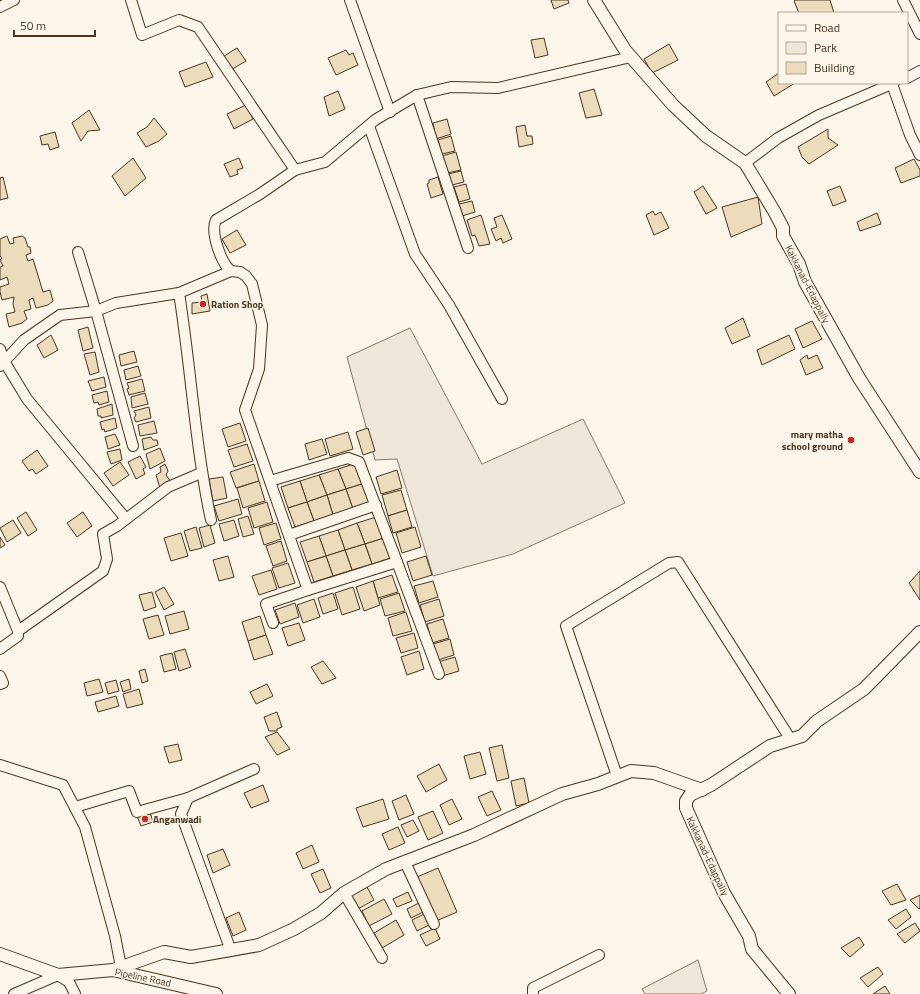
<svg xmlns="http://www.w3.org/2000/svg" width="920" height="994" font-family="'Titillium Web',sans-serif">
	<rect width="100%" height="100%" fill="#fbf6e9"/>
	<!-- green -->
	<g fill="#ede6d9" stroke="#887966">
		<path d="M410,328L482,464L583,419L625,503L513,554L433,576L397,459L375,460L347,357Z"/>
		<path d="M698,960L707,991L701,994H645L642,989Z"/>
	</g>
	<!-- building -->
	<g fill="#ecdcbc" stroke="#4a3520">
		<path d="M551,0H568L569,3L554,9Z"/>
		<path d="M796,0H830L834,13H799L794,1Z"/>
		<path d="M544,38L548,55L535,58L531,40Z"/>
		<path d="M669,44L678,60L652,73L644,59Z"/>
		<path d="M237,48L246,61L229,71L221,58Z"/>
		<path d="M346,50L349,55L353,53L358,65L336,75L328,58Z"/>
		<path d="M206,62L213,77L185,87L179,72Z"/>
		<path d="M779,73V83H795L774,96L766,82Z"/>
		<path d="M594,89L602,115L586,118L579,93Z"/>
		<path d="M338,91L345,109L329,116L324,97Z"/>
		<path d="M246,105L253,119L234,129L227,114Z"/>
		<path d="M89,110L100,130L88,131L81,141L72,123Z"/>
		<path d="M154,118L167,134L159,141L146,147L137,133L147,127Z"/>
		<path d="M447,119L451,134L436,139L433,123Z"/>
		<path d="M525,125L527,136H532L533,144L519,147L516,127Z"/>
		<path d="M828,129V138L838,145L809,164L802,157L798,147Z"/>
		<path d="M55,132L59,147L50,150L48,144L42,145L40,136Z"/>
		<path d="M451,136L455,151L442,154L438,140Z"/>
		<path d="M456,152L461,170L447,173L442,156Z"/>
		<path d="M133,158L146,178L125,196L112,176Z"/>
		<path d="M239,158L243,168L237,170L238,174L230,177L224,164Z"/>
		<path d="M914,159L920,170V176L901,183L895,168Z"/>
		<path d="M461,171L464,182L452,185L448,174Z"/>
		<path d="M3,177L8,198L0,200V178Z"/>
		<path d="M438,177L443,194L431,198L427,184L429,183V180Z"/>
		<path d="M466,184L470,199L459,202L454,187Z"/>
		<path d="M703,186L717,208L706,214L694,192Z"/>
		<path d="M840,186L846,201L833,206L827,191Z"/>
		<path d="M758,197L762,224L731,237L722,207Z"/>
		<path d="M472,201L475,212L462,216L459,204Z"/>
		<path d="M653,211L655,215L661,212L669,228L654,235L646,215Z"/>
		<path d="M877,213L881,224L860,231L857,222Z"/>
		<path d="M481,215L490,244L479,246L475,235L472,236L467,220Z"/>
		<path d="M502,215L512,239L503,243L501,238L496,241L491,229L497,227L494,218Z"/>
		<path d="M237,230L246,245L230,253L222,239Z"/>
		<path d="M7,236L10,244L14,243L13,238L22,236L25,238L28,247H30L31,253L26,255L28,261L33,259L43,292L50,290L53,301L48,305L36,308L33,298L29,300L31,309L24,311L27,319L22,323L9,327L6,314L15,312L13,304L14,297L2,300L0,292V287L9,284L7,277L0,280V267L3,266L0,260L2,258L0,256V239Z"/>
		<path d="M207,294L210,311L192,314V303L202,302L201,296Z"/>
		<path d="M743,318L750,336L732,344L725,328Z"/>
		<path d="M812,321L822,339L803,348L795,329Z"/>
		<path d="M88,327L93,348L83,351L78,330Z"/>
		<path d="M51,335L58,350L44,358L37,345Z"/>
		<path d="M789,335L795,349L762,365L757,350Z"/>
		<path d="M134,351L137,362L121,366L119,355Z"/>
		<path d="M95,352L99,372L90,375L84,354Z"/>
		<path d="M807,355L808,359L817,355L823,368L806,375L800,360Z"/>
		<path d="M138,366L141,376L126,380L124,370Z"/>
		<path d="M104,377L106,387L92,391L88,381Z"/>
		<path d="M142,379L145,391L129,395L127,389L129,388L127,383Z"/>
		<path d="M107,391L109,402L99,405L98,402L94,403L92,395Z"/>
		<path d="M145,393L148,404L132,408L131,397Z"/>
		<path d="M112,404L113,415L101,418V416H98L97,409Z"/>
		<path d="M149,407L151,418L136,422L134,418L136,415L134,411Z"/>
		<path d="M115,418L117,428L105,432L104,429L102,430L100,422Z"/>
		<path d="M154,421L157,433L140,436L138,425Z"/>
		<path d="M240,423L246,441L228,447L222,429Z"/>
		<path d="M368,428L375,451L363,455L356,432Z"/>
		<path d="M348,432L353,449L330,456L325,439Z"/>
		<path d="M115,434L120,445L108,449L105,437Z"/>
		<path d="M151,437L153,440H157L158,445L144,450L142,439Z"/>
		<path d="M322,439L327,454L309,460L305,444Z"/>
		<path d="M247,444L253,461L234,467L228,450Z"/>
		<path d="M160,448L165,461L150,469L146,454Z"/>
		<path d="M120,449L122,460L111,464L107,452Z"/>
		<path d="M37,450L48,466L36,474L32,469L29,471L22,461Z"/>
		<path d="M140,456L146,467L143,469L145,474L136,479L128,462Z"/>
		<path d="M120,462L129,475L113,486L104,473Z"/>
		<path d="M357,463L365,483L346,489L338,469Z"/>
		<path d="M165,464L168,471L166,475L171,482L160,488L156,475L161,472L160,467Z"/>
		<path d="M254,464L259,481L236,488L230,472Z"/>
		<path d="M338,469L346,489L327,495L319,475Z"/>
		<path d="M397,470L402,488L381,494L376,477Z"/>
		<path d="M319,475L327,495L307,502L300,481Z"/>
		<path d="M223,477L227,498L213,501L209,479Z"/>
		<path d="M259,481L265,501L243,508L237,488Z"/>
		<path d="M300,481L307,502L288,508L281,487Z"/>
		<path d="M365,483L372,503L353,509L346,489Z"/>
		<path d="M346,489L353,509L333,515L327,495Z"/>
		<path d="M401,490L407,510L388,516L382,495Z"/>
		<path d="M327,495L333,515L314,521L307,502Z"/>
		<path d="M238,499L242,514L219,521L214,506Z"/>
		<path d="M267,502L273,522L254,528L248,508Z"/>
		<path d="M307,502L314,521L295,527L288,508Z"/>
		<path d="M407,510L412,527L393,533L388,516Z"/>
		<path d="M26,512L37,530L28,536L17,518Z"/>
		<path d="M83,512L92,526L77,537L67,523Z"/>
		<path d="M248,516L254,534L243,537L238,519Z"/>
		<path d="M376,517L384,538L365,544L357,523Z"/>
		<path d="M13,520L21,533L7,542L0,528Z"/>
		<path d="M234,520L239,536L224,541L219,524Z"/>
		<path d="M276,523L281,539L264,545L259,528Z"/>
		<path d="M357,523L365,544L345,550L338,530Z"/>
		<path d="M210,525L215,543L204,547L199,528Z"/>
		<path d="M196,527L202,548L190,551L184,531Z"/>
		<path d="M415,527L421,547L402,553L396,533Z"/>
		<path d="M338,530L345,550L326,556L319,536Z"/>
		<path d="M181,533L188,556L171,561L164,538Z"/>
		<path d="M319,536L326,556L307,562L300,542Z"/>
		<path d="M0,537L5,545L0,548Z"/>
		<path d="M384,538L391,558L372,564L365,544Z"/>
		<path d="M281,541L287,561L273,566L266,546Z"/>
		<path d="M365,544L372,564L352,570L345,550Z"/>
		<path d="M345,550L352,570L333,576L326,556Z"/>
		<path d="M228,556L234,577L219,581L213,560Z"/>
		<path d="M326,556L333,576L314,582L307,562Z"/>
		<path d="M426,556L432,575L413,581L407,562Z"/>
		<path d="M288,563L295,583L279,588L272,568Z"/>
		<path d="M271,570L277,589L259,595L252,576Z"/>
		<path d="M920,571V600L909,583Z"/>
		<path d="M392,575L398,592L378,598L373,581Z"/>
		<path d="M373,581L380,605L364,611L356,587Z"/>
		<path d="M433,581L438,597L419,603L414,586Z"/>
		<path d="M164,587L174,604L164,610L155,592Z"/>
		<path d="M353,587L360,609L342,615L335,593Z"/>
		<path d="M152,592L156,607L144,611L139,595Z"/>
		<path d="M333,593L338,609L323,614L318,598Z"/>
		<path d="M399,593L405,611L385,616L380,599Z"/>
		<path d="M314,599L320,617L303,623L297,605Z"/>
		<path d="M439,599L444,616L425,622L420,605Z"/>
		<path d="M295,603L299,617L280,624L275,610Z"/>
		<path d="M184,611L189,629L170,634L165,616Z"/>
		<path d="M406,612L412,631L393,636L388,618Z"/>
		<path d="M158,615L164,635L149,639L143,619Z"/>
		<path d="M260,616L266,635L248,641L242,622Z"/>
		<path d="M443,619L449,638L432,643L427,624Z"/>
		<path d="M299,623L305,640L288,646L282,628Z"/>
		<path d="M414,633L418,648L401,653L396,638Z"/>
		<path d="M266,635L273,654L254,660L248,641Z"/>
		<path d="M450,639L454,655L438,660L433,644Z"/>
		<path d="M185,649L191,667L179,671L174,652Z"/>
		<path d="M419,651L424,669L407,675L401,657Z"/>
		<path d="M172,653L176,669L164,672L160,656Z"/>
		<path d="M455,657L459,671L442,676L438,662Z"/>
		<path d="M323,661L336,678L322,684L311,667Z"/>
		<path d="M145,669L148,681L142,683L139,671Z"/>
		<path d="M99,679L103,692L87,696L84,683Z"/>
		<path d="M129,679L131,689L123,692L120,682Z"/>
		<path d="M116,680L119,691L108,694L105,683Z"/>
		<path d="M267,684L273,696L256,704L250,692Z"/>
		<path d="M139,689L143,704L127,708L123,694Z"/>
		<path d="M116,696L119,706L98,712L95,702Z"/>
		<path d="M277,712L282,727L277,729V731H269L264,717Z"/>
		<path d="M277,732L290,749L277,755L265,737Z"/>
		<path d="M178,744L182,760L169,763L164,747Z"/>
		<path d="M502,745L509,778L497,781L489,748Z"/>
		<path d="M480,752L486,774L470,779L464,756Z"/>
		<path d="M439,764L447,780L426,792L417,776Z"/>
		<path d="M524,778L529,803L516,806L511,781Z"/>
		<path d="M263,785L269,801L251,808L244,793Z"/>
		<path d="M492,791L501,810L487,816L478,797Z"/>
		<path d="M406,795L414,814L399,820L392,801Z"/>
		<path d="M383,799L389,819L363,827L356,808Z"/>
		<path d="M452,799L462,819L449,825L440,805Z"/>
		<path d="M433,811L443,833L428,840L418,817Z"/>
		<path d="M150,812L153,822L141,826L137,816Z"/>
		<path d="M413,820L419,831L407,837L401,825Z"/>
		<path d="M398,827L405,843L389,850L382,834Z"/>
		<path d="M312,845L319,862L303,869L296,853Z"/>
		<path d="M223,849L230,865L213,873L207,855Z"/>
		<path d="M438,868L457,912L436,921L417,877Z"/>
		<path d="M323,869L331,888L320,893L311,874Z"/>
		<path d="M897,884L906,900L891,905L882,891Z"/>
		<path d="M367,887L374,900L356,910L349,896Z"/>
		<path d="M408,892L412,901L397,907L393,899Z"/>
		<path d="M920,895V908L919,909L910,900Z"/>
		<path d="M384,899L392,914L369,926L362,911Z"/>
		<path d="M421,902L425,911L411,918L407,909Z"/>
		<path d="M906,909L911,917L896,929L888,920Z"/>
		<path d="M239,912L246,930L233,936L226,918Z"/>
		<path d="M426,913L431,924L417,931L412,920Z"/>
		<path d="M396,920L404,935L382,948L374,933Z"/>
		<path d="M915,923L920,931L905,943L897,934Z"/>
		<path d="M435,928L440,939L426,946L420,935Z"/>
		<path d="M859,937L864,945L850,957L841,948Z"/>
		<path d="M878,967L883,974L868,987L860,978Z"/>
		<path d="M885,986L890,994H873Z"/>
	</g>
	<g fill="none" stroke-linecap="round" stroke-linejoin="round">
		<defs>
			<g id="minor">
				<path d="M131,0L142,35L179,20L198,27L295,170"/>
				<path d="M350,0L390,112"/>
				<path d="M903,0L920,34"/>
				<path d="M0,7L14,0"/>
				<path d="M907,78L920,71"/>
				<path d="M892,84L910,135L920,155"/>
				<path d="M417,95L468,248"/>
				<path d="M369,126L415,254L449,305L502,399"/>
				<path d="M745,163L778,138L819,115L894,83"/>
				<path d="M78,252L96,311L133,446"/>
				<path d="M179,293L231,271"/>
				<path d="M0,349L4,361L27,399L126,519"/>
				<path d="M0,366L24,340L60,315L96,311L116,303L179,293C191,368 195,445 211,520"/>
				<path d="M270,481L348,458L359,462L397,562L308,590"/>
				<path d="M289,535L376,505"/>
				<path d="M397,562L439,674"/>
				<path d="M0,587L18,631V636L0,649"/>
				<path d="M273,623L266,604L308,590L245,410L259,369L262,325L252,284L246,276L240,272L231,271C221,263 210,232 216,220L260,194L295,170L325,162L375,120L417,95L451,87L498,88L631,57"/>
				<path d="M18,631L103,571L107,559L103,534L117,526L168,487L201,473"/>
				<path d="M0,676L3,683L0,684"/>
				<path d="M0,765L63,785L85,827L115,936L121,967"/>
				<path d="M617,776L566,626L669,563L678,562L791,740"/>
				<path d="M75,807L129,791L137,812L188,798"/>
				<path d="M405,862L434,924"/>
				<path d="M344,893L382,958"/>
				<path d="M231,951L181,814L188,798L254,769"/>
				<path d="M14,994L58,975L69,982L75,994"/>
				<path d="M533,994V988L599,955"/>
			</g>
			<g id="tertiary">
				<path d="M594,0L625,50L673,105L706,136L745,163L774,211L783,228V236L799,264L805,282L859,378L920,472"/>
				<path d="M0,954L58,975L113,970L216,994"/>
				<path d="M113,970L164,952L191,957L259,945L294,929L321,913L344,893L386,869L474,835L562,794L598,784L631,771L654,773L702,790"/>
				<path d="M789,994L752,949L749,936L724,893L686,808V801L690,795L711,785L770,746L802,736L817,721L864,689L920,632"/>
			</g>
		</defs>
		<!-- minor casing -->
		<use href="#minor" stroke="#4a3520" stroke-width="12"/>
		<!-- tertiary casing -->
		<use href="#tertiary" stroke="#4a3520" stroke-width="14"/>
		<!-- minor -->
		<use href="#minor" stroke="#fbf6e9" stroke-width="10"/>
		<!-- tertiary -->
		<use href="#tertiary" stroke="#fbf6e9" stroke-width="12"/>
	</g>
	<!-- markers -->
	<g fill="#c62828" stroke="#fbf6e9" stroke-width="1.5">
		<circle cx="203" cy="304" r="4"/>
		<circle cx="851" cy="440" r="4"/>
		<circle cx="145" cy="819" r="4"/>
	</g>
	<g text-anchor="middle" stroke-width="3" stroke-linejoin="round" paint-order="stroke">
		<!-- street labels -->
		<g font-size="10" fill="#4a3520" stroke="#fbf6e9">
			<text transform="translate(808 284) rotate(63)" y="4">Kakkanad-Edappally</text>
			<text transform="translate(708 856) rotate(65)" y="4">Kakkanad-Edappally</text>
			<text transform="translate(143 977) rotate(12)" y="4">Pipeline Road</text>
		</g>
		<!-- poi labels -->
		<g font-size="10" font-weight="bold" fill="#4a3520" stroke="#fbf6e9" text-anchor="start">
			<text x="211" y="308">Ration Shop</text>
			<text x="843" y="438" text-anchor="end">mary matha<tspan x="843" dy="12">school ground</tspan></text>
			<text x="153" y="823">Anganwadi</text>
		</g>
	</g>
	<!-- legend -->
	<rect x="778" y="12" width="130" height="72" fill="#fbf6e9" stroke="#b4a999"/>
	<rect x="786" y="25" width="20" height="6" fill="#fbf6e9" stroke="#b4a999"/>
	<text x="814" y="32" font-size="12" fill="#4a3520">Road</text>
	<rect x="786" y="42" width="20" height="12" fill="#ede6d9" stroke="#b4a999"/>
	<text x="814" y="52" font-size="12" fill="#4a3520">Park</text>
	<rect x="786" y="62" width="20" height="12" fill="#ecdcbc" stroke="#b4a999"/>
	<text x="814" y="72" font-size="12" fill="#4a3520">Building</text>
	<!-- scale -->
	<path d="M14 30v6h81v-6" fill="none" stroke="#4a3520" stroke-width="2"/>
	<text x="20" y="30" font-size="12" fill="#4a3520" stroke="#fbf6e9" stroke-width="3" paint-order="stroke">50 m</text>
</svg>
